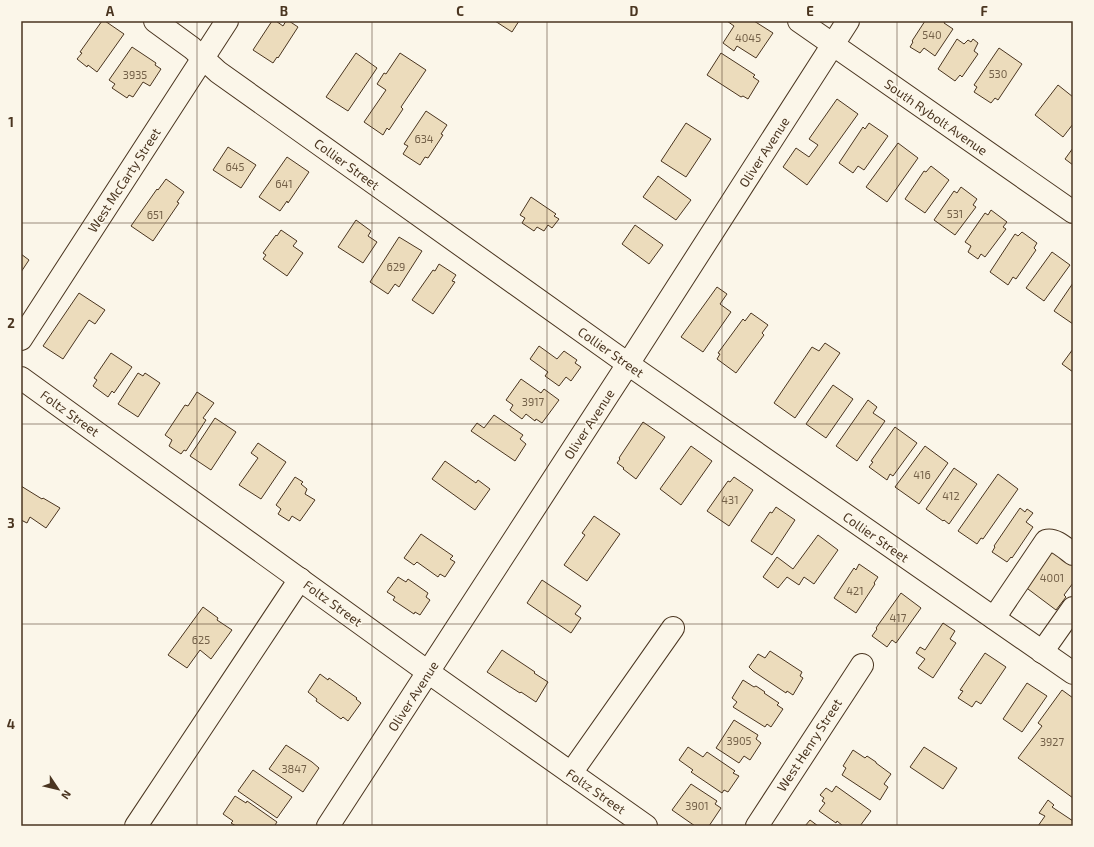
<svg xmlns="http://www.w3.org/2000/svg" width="1094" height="847" font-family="'Exo 2',sans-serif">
	<rect width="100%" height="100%" fill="#fbf6e9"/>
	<!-- building -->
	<g fill="#ecdcbc" stroke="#4a3520">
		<path d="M102,21H105L124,34L97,72L88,65L87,67L77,59L82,53L80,52Z"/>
		<path d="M272,21H276L283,26L286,21H289L298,27L278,58L277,57L273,63L253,50Z"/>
		<path d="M495,21H519L512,32Z"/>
		<path d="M727,21H754L773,33L756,58L737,46L734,51L723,43L734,26Z"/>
		<path d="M925,21H945L944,23L953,29L935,56L924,48L920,53L910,47L913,42L912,41Z"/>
		<path d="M957,39L964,44L968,40L971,42L973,39L978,43L974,51L978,54L962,77L960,75L955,81L938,69Z"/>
		<path d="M132,47L156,63L155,65L161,69L150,86L143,82L133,97L129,95L127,98L112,88L115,84L109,80Z"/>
		<path d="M999,48L1022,64L998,100L995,98L991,103L974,92L977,87L974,85Z"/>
		<path d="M356,53L377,68L348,111L326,97Z"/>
		<path d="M400,53L426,70L401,107L403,109L389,130L387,128L383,135L364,122L386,90L377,84L384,73L386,74Z"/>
		<path d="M721,53L755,75L753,77L759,81L748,99L743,96L741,97L707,75Z"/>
		<path d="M1058,85L1073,97V124L1063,137L1035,115Z"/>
		<path d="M837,99L858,114L807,185L783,167L796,148L809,157L818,145L809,139Z"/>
		<path d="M426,111L447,125L441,134L443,135L428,158L425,157L420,165L403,154L408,146L404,144Z"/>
		<path d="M686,123L711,139L686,177L661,161Z"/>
		<path d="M869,123L888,136L864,170L858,166L853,173L839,163L863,127L865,129Z"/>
		<path d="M898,143L918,158L887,202L866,187Z"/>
		<path d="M228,147L256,165L241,188L213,170Z"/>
		<path d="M1073,148V165L1065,159Z"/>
		<path d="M287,157L309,172L288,203L287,201L280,211L259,197Z"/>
		<path d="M931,166L949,180L925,213L905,199L924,171L926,172Z"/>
		<path d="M658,176L691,200L676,220L643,197Z"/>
		<path d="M166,179L184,192L177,202L179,203L153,241L131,226L157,189L158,190Z"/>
		<path d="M961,187L977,199L973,205L976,207L955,235L934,220L954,191L957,193Z"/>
		<path d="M531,197L556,214L554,216L559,219L552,228L548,225L544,231L537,227L534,231L522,223L525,218L520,215Z"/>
		<path d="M991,210L1007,222L1003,227L1006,229L985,257L981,254L978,259L968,252L971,246L965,242L985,213L988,215Z"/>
		<path d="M356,220L371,231L368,236L377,242L363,263L338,247Z"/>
		<path d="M635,225L663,245L649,264L622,244Z"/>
		<path d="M281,230L297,241L293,246L303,253L287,276L263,259L266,255L263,253L276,235L277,236Z"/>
		<path d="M1022,232L1037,243L1034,248L1036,250L1016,279L1013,277L1008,285L990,272L1015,234L1018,236Z"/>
		<path d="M399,237L422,251L399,287L395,284L388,294L370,282Z"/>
		<path d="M1052,252L1070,265L1044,301L1026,288Z"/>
		<path d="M21,254L29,260L21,272Z"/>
		<path d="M439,264L456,275L452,281L455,282L433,314L412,300L433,270L435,271Z"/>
		<path d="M1073,283V324L1054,311Z"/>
		<path d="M717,287L727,294L720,304L731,312L703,352L681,337Z"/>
		<path d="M79,293L105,310L95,324L89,320L63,359L43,346Z"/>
		<path d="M751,313L768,325L762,333L764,335L736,373L717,359L720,354L718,353L743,319L745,321Z"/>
		<path d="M825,343L840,353L795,418L774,403L812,347L819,351Z"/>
		<path d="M539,346L557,359L564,351L577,360L575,363L581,367L571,381L566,377L559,386L545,376L548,372L530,359Z"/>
		<path d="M1073,349V372L1062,364Z"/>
		<path d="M111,353L132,367L114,393L112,391L108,397L93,386L97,380L94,378Z"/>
		<path d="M138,373L143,376L145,373L160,383L138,417L118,404Z"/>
		<path d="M521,379L541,393L544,389L559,400L542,423L536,419L535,421L526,414L522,419L510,410L513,405L506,400Z"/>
		<path d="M833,385L853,399L826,438L806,424Z"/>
		<path d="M197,392L214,403L203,418L206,420L186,451L184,450L181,454L169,446L172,440L165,435L185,405L188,406Z"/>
		<path d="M868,400L877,407L873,413L885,421L857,461L836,446Z"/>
		<path d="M494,415L523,435L520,439L526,444L515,461L471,431L477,423L484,428Z"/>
		<path d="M215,418L236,432L211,470L190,456Z"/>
		<path d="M643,422L665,437L636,479L623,469L624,468L617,463L620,459L619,458Z"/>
		<path d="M895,427L917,443L893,476L890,474L887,480L869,467L873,462L871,461Z"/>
		<path d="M258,443L286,462L261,499L239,485L258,458L251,453Z"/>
		<path d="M691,446L712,461L681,505L660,489Z"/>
		<path d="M925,446L948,463L919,504L895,487Z"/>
		<path d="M445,461L476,483L478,480L490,489L475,510L432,479Z"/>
		<path d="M954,468L977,484L949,524L944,520L943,521L926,509Z"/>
		<path d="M998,474L1018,489L983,539L981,538L977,544L958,531Z"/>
		<path d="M295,477L303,482L301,484L307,489L305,494L315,500L300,521L292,516L289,521L278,514L281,509L276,505Z"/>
		<path d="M734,477L753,490L729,526L707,511L728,481L730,482Z"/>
		<path d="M21,486L42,499L43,498L60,508L46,528L30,517L27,523L21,520Z"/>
		<path d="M776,507L795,520L772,555L751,541L770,512L772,513Z"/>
		<path d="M1020,508L1025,512L1027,509L1033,513L1026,522L1033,527L1012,558L1011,557L1007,562L992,552L995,547L994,546Z"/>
		<path d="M594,516L620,534L587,581L564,565L585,535L582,533Z"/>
		<path d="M421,534L453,556L450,559L455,562L445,577L440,574L438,577L417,562L414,565L404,558Z"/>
		<path d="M818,535L838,550L814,584L804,577L799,585L787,577L778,588L763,577L777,557L793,569Z"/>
		<path d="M1051,550L1073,566V583L1064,595L1066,597L1056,610L1024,586Z"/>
		<path d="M859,564L878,577L874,583L875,584L856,613L834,598L854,568L856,570Z"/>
		<path d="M398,577L406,582L408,579L428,593L426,597L430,600L420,615L415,612L414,614L393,600L395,597L387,592Z"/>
		<path d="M542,580L581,606L575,614L581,618L571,633L527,603Z"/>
		<path d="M901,593L921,608L896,643L892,640L887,647L872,636L877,629L876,628Z"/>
		<path d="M203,607L218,618L217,620L232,630L211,659L200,650L187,668L168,655Z"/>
		<path d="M943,623L955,631L950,639L956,643L933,678L918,668L925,659L916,653L920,647L925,650Z"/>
		<path d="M502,650L535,672L534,673L548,682L536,702L521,692L520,693L487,672Z"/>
		<path d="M770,651L802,672L800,676L803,678L793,695L787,691L786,693L753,671L749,667L758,654L765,658Z"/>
		<path d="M985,653L1006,667L981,704L976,701L972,707L958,698L963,691L960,690Z"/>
		<path d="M320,674L328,680L329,678L357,698L356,699L361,703L348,721L343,717L341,719L316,701L317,699L308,692Z"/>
		<path d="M743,680L754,687L756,686L765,692L764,693L779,703L777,705L783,709L771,727L767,724L765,727L733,707L737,702L732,698Z"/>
		<path d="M1027,683L1047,696L1022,732L1003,719Z"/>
		<path d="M1062,690L1073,698V798L1018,758L1042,726L1038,723Z"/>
		<path d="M734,720L758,735L756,739L761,743L750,760L744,756L739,763L716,748Z"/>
		<path d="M286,745L312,762L319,768L303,792L269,769Z"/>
		<path d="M688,747L703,757L707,752L735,771L733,773L739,776L728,792L724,790L722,793L691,772L693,770L679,760Z"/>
		<path d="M924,747L957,768L943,789L910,767Z"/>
		<path d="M853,750L865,758L867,756L876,762V763L891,774L884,784L888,787L880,800L842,775L846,768L843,766Z"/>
		<path d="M253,770L292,797L277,818L238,791Z"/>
		<path d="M691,784L717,801L715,804L721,808L709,826H695L672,810Z"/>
		<path d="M836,786L871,811L860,826H843L837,821L836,823L819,811L825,803L822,801L824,798L820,795L826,788L832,792Z"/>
		<path d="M235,796L246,803L247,801L277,822L275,825L276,826H236L231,823L233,821L223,814Z"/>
		<path d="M1048,800L1054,805L1052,807L1073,821V826H1038L1045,816L1039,813Z"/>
		<path d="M810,820L818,826H805Z"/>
	</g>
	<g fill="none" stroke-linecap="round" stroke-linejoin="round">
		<defs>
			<g id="minor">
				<path d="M155,21L192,48L218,72L628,364L1073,673"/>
				<path d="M799,21L1073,212"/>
				<path d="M21,339L227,21"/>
				<path d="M21,378L428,672L646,826"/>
				<path d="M994,618L1046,541C1055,538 1066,549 1073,554"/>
				<path d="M1042,652L1073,608"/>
				<path d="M571,773L673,628"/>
				<path d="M136,826L300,579"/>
				<path d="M328,826L628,364L848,21"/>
				<path d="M757,826L862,665"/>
			</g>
		</defs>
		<!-- minor casing -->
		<use href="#minor" stroke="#4a3520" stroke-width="24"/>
		<!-- minor -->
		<use href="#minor" stroke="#fbf6e9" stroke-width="22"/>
	</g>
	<!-- grid -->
	<path fill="none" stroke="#4a3520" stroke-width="1" stroke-opacity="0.55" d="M197,21V826M372,21V826M547,21V826M722,21V826M897,21V826M21,223H1073M21,424H1073M21,624H1073"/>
	<g text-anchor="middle" stroke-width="3" stroke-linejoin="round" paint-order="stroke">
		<!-- number labels -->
		<g font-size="11" fill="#725f47">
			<text x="932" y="39">540</text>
			<text x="748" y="42">4045</text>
			<text x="998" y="78">530</text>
			<text x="135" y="79">3935</text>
			<text x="424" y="143">634</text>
			<text x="235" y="171">645</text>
			<text x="284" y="188">641</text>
			<text x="955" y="218">531</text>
			<text x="155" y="219">651</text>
			<text x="396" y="271">629</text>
			<text x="533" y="406">3917</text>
			<text x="922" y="479">416</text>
			<text x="951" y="500">412</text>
			<text x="730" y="504">431</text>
			<text x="1052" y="582">4001</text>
			<text x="855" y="595">421</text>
			<text x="898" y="622">417</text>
			<text x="201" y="644">625</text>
			<text x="739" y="745">3905</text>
			<text x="1052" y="746">3927</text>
			<text x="294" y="773">3847</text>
			<text x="697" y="810">3901</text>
		</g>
		<!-- street labels -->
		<g font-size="13" fill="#4a3520" stroke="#fbf6e9">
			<text transform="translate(936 117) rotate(35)" y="5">South Rybolt Avenue</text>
			<text transform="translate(764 152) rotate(-57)" y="5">Oliver Avenue</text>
			<text transform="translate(347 164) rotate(36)" y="5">Collier Street</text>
			<text transform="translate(124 180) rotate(-57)" y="5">West McCarty Street</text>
			<text transform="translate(611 352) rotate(35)" y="5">Collier Street</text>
			<text transform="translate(70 413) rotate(36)" y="5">Foltz Street</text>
			<text transform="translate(589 424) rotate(-57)" y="5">Oliver Avenue</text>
			<text transform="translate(876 537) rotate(35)" y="5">Collier Street</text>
			<text transform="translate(333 603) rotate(36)" y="5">Foltz Street</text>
			<text transform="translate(413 696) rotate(-57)" y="5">Oliver Avenue</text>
			<text transform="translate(809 745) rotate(-57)" y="5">West Henry Street</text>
			<text transform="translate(596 791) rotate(35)" y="5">Foltz Street</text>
		</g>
	</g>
	<!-- border -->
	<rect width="1094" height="847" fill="none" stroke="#fbf6e9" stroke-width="44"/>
	<!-- north arrow -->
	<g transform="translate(58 789) rotate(125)" stroke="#fbf6e9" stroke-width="3" paint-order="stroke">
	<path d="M0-3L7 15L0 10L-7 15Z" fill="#4a3520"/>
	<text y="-6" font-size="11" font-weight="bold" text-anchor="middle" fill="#4a3520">N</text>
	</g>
	<rect x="22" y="22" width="1050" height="803" fill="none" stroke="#4a3520" stroke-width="1.5"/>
	<g font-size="13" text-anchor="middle" font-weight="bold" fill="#4a3520">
		<text x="110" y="16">A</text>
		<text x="284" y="16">B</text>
		<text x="460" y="16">C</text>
		<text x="634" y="16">D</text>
		<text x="810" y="16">E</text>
		<text x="984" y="16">F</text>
		<text x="11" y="127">1</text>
		<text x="11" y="328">2</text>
		<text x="11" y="528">3</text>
		<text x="11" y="729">4</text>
	</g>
</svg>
